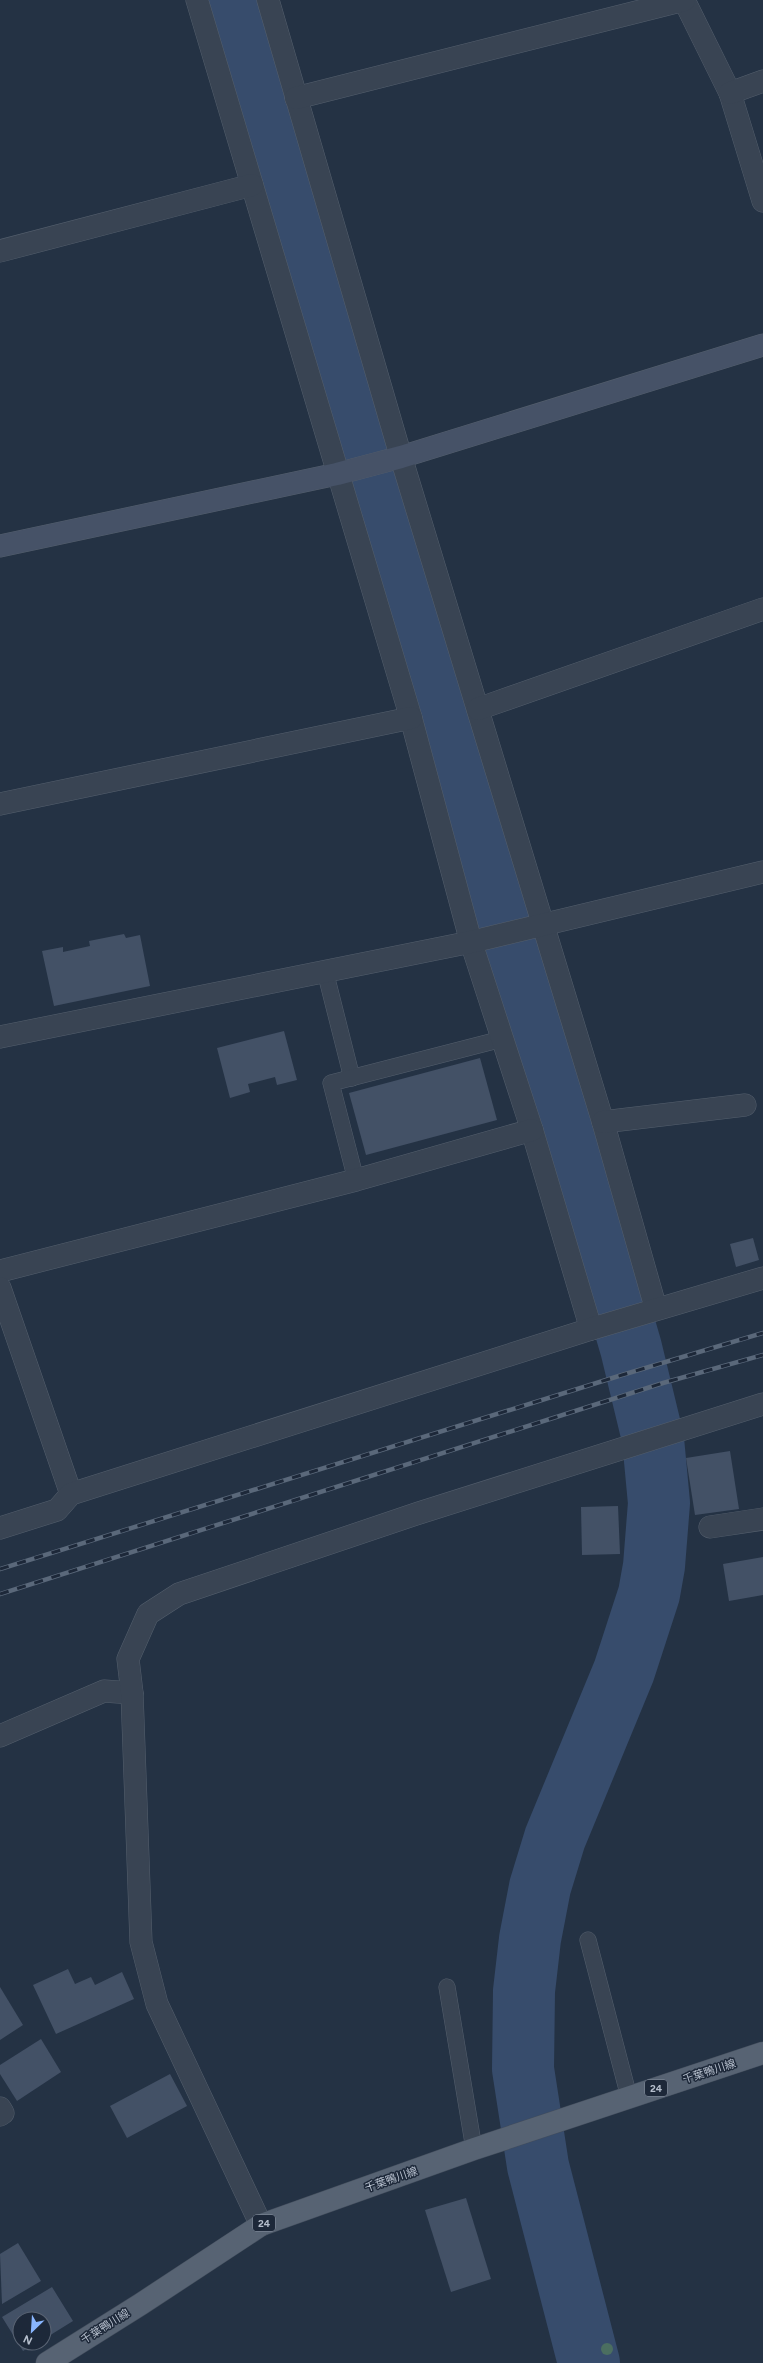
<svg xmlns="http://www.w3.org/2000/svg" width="763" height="2363" font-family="Figtree,'Noto Sans JP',sans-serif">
	<rect width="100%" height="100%" fill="#243244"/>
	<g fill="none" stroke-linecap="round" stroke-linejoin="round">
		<!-- river -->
		<path stroke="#374c6c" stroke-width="62" d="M225,0L566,1125L631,1348L653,1439L659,1503L654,1566L649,1594L624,1671L555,1838L540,1887L530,1939L524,1991L523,2069L538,2166L589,2363"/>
	</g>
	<!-- building -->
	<g fill="#435166">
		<path d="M124,934L126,938L140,935L150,986L54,1006L42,951L63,947V952L90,946L89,941Z"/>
		<path d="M284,1031L297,1080L277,1085L275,1077L248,1084L250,1092L230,1098L217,1048Z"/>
		<path d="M480,1058L497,1120L366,1155L349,1093Z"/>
		<path d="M753,1238L759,1260L736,1267L730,1244Z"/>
		<path d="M730,1451L739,1509L695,1515L686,1458Z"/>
		<path d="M618,1506L620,1554L582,1555L581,1507Z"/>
		<path d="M763,1557V1595L729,1601L723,1564Z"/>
		<path d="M68,1969L75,1984L91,1977L95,1985L122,1972L134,1999L56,2034L33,1985Z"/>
		<path d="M0,1987L23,2025L0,2040Z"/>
		<path d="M41,2039L61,2072L17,2101L0,2074V2065Z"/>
		<path d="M170,2074L187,2106L127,2138L110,2106Z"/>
		<path d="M466,2198L491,2279L451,2292L425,2210Z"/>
		<path d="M18,2243L41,2281L2,2304L0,2254Z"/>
		<path d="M52,2287L73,2321L44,2339V2319H20V2343H37L23,2351L2,2317Z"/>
	</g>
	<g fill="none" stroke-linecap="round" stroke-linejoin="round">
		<defs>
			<g id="lane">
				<path d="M325,971L352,1078"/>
				<path d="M356,1180L331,1083L502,1039"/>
				<path d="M588,1940L629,2097"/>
				<path d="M447,1987L474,2149"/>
			</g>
			<g id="street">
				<path d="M197,0L411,718L471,942L532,1130L591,1329"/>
				<path d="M268,0L401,457L603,1122L656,1309"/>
				<path d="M684,0L730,93L763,201"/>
				<path d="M730,93L763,81"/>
				<path d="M296,98L684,0"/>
				<path d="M0,251L252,185"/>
				<path d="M478,709L763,609"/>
				<path d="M0,804L411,718"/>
				<path d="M0,1037L471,942L763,872"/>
				<path d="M603,1122L745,1105"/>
				<path d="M0,1271L356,1180L532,1130"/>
				<path d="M0,1288L71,1494"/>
				<path d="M710,1527L763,1519"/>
				<path d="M0,1528L57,1510L71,1494L591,1329L763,1278"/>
				<path d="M0,1736L104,1691L132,1693"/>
				<path d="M0,2108L3,2113L0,2115"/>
				<path d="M261,2225L157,2004L141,1942L132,1693L128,1659L148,1614L179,1594L419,1513L763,1404"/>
			</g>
			<path id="secondary" d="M0,546L337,474L401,457L763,345"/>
			<path id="primary" d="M47,2363L141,2304L261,2225L474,2149L763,2053"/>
		</defs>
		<!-- lane casing -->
		<use href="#lane" stroke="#545f6d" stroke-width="17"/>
		<!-- street casing -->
		<use href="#street" stroke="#545f6d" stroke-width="23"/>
		<!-- secondary casing -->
		<use href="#secondary" stroke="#545f6d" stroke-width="23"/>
		<!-- primary casing -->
		<use href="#primary" stroke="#424d5c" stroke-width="23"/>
		<!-- lane -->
		<use href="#lane" stroke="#394453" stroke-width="16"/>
		<!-- street -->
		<use href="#street" stroke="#394453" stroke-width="22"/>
		<!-- secondary -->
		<use href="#secondary" stroke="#465267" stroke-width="22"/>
		<!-- primary -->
		<use href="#primary" stroke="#576373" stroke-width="22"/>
		<defs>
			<g id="rail">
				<path d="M0,1569L622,1375L763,1333"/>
				<path d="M0,1594L663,1383L763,1355"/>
			</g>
		</defs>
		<!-- rail casing -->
		<use href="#rail" stroke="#5a687a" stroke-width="4.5"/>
		<!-- rail -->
		<use href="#rail" stroke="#1d2839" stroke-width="3" stroke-dasharray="9" stroke-linecap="butt"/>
	</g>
	<!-- trees -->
	<circle fill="#4b6e60" cx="607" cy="2349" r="6"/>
	<g text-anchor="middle" stroke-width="3" stroke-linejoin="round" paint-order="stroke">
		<!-- shield labels -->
		<g fill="#1d2839" stroke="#8892a1" stroke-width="1">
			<rect x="645" y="2080" width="22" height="16" rx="3"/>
			<rect x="253" y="2215" width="22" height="16" rx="3"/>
		</g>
		<g font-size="10" font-weight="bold" fill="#b6bfcd">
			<text x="656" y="2092">24</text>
			<text x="264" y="2227">24</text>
		</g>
		<!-- street labels -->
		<g font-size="11" fill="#b6bfcd" stroke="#1d2839">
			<text transform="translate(709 2071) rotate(-18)" y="4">千葉鴨川線</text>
			<text transform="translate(391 2179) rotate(-19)" y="4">千葉鴨川線</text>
			<text transform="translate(105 2326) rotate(-32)" y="4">千葉鴨川線</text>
		</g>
	</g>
	<!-- north arrow -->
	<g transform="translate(32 2331) rotate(205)"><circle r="19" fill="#1d2839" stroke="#5a6474"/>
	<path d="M0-3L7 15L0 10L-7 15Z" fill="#89b6ff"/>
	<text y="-6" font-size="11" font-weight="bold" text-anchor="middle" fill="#b6bfcd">N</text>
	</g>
</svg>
